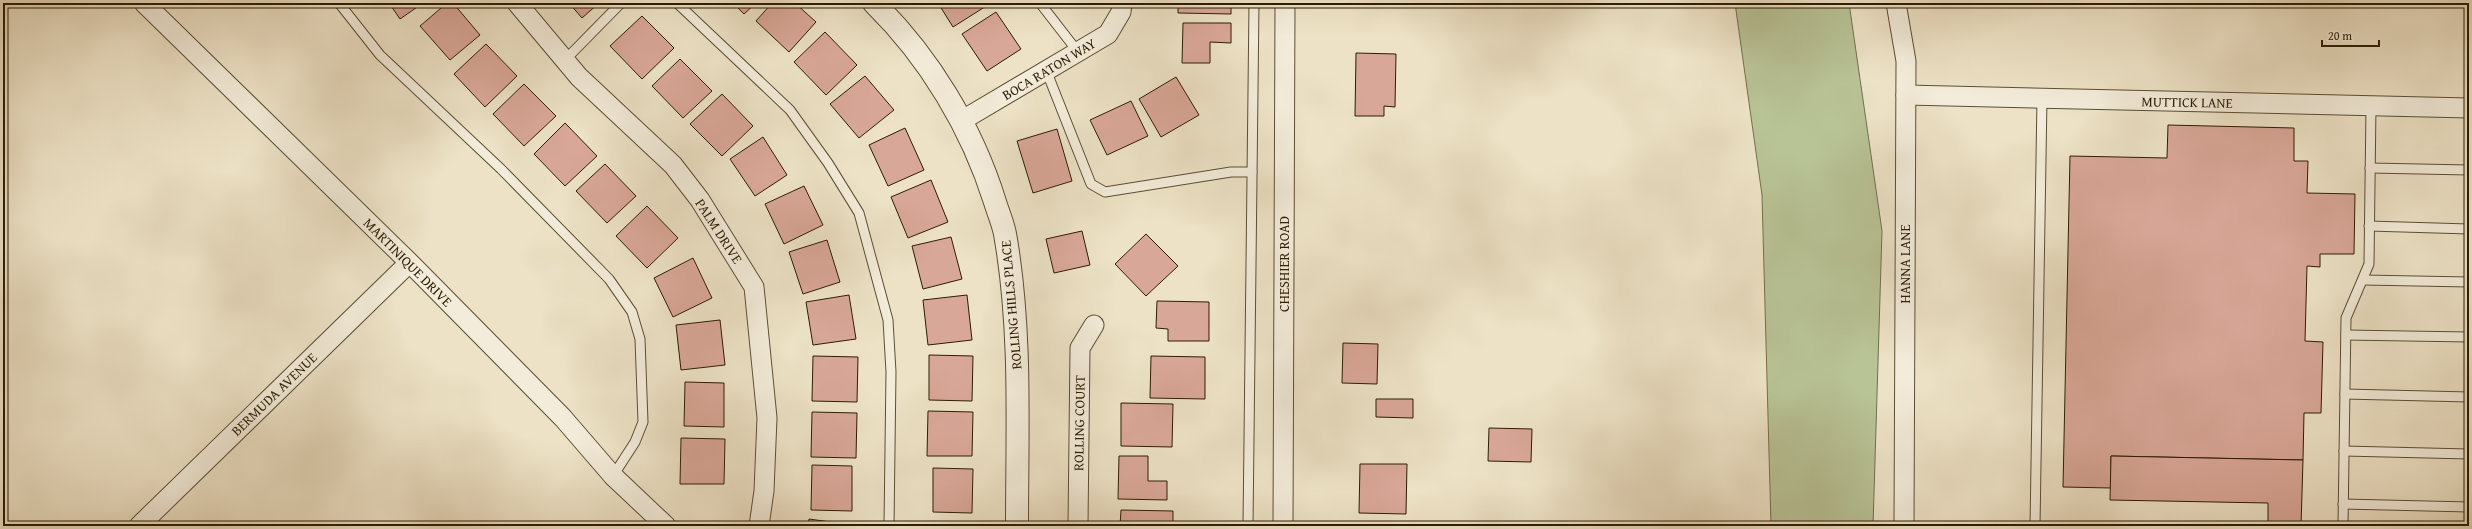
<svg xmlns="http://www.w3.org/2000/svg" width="2472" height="529" font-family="'Gentium Book Plus',serif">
	<rect width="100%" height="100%" fill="#ede2c6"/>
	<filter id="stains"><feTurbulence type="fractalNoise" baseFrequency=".005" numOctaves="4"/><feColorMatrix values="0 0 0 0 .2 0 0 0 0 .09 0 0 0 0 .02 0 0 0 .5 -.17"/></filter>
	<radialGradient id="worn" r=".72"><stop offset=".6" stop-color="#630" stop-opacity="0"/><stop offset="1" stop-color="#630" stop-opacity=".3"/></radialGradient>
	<!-- green -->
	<path fill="#b8c396" stroke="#72704c" d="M1735,3H1849L1882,231L1873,526H1771L1762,195Z"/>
	<!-- building -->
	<g fill="#d9a798" stroke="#2c1c03">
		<path d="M389,3H423L400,19Z"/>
		<path d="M447,3H453L480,35L450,60L420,26Z"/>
		<path d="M569,3H599L582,18Z"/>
		<path d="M733,3H756L744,14Z"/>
		<path d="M772,3H795L816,22L789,52L756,21Z"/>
		<path d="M938,3H991L953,27Z"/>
		<path d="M1178,3H1231V14L1178,13Z"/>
		<path d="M996,12L1021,49L987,71L962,34Z"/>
		<path d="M642,16L674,48L642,79L610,46Z"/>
		<path d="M1183,23H1231V43L1210,42V63H1182Z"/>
		<path d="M825,32L857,65L826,95L794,62Z"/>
		<path d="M486,44L517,76L485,107L454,74Z"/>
		<path d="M1356,53L1396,54L1395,107L1384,106V116H1355Z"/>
		<path d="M680,59L712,91L683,118L652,86Z"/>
		<path d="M865,76L894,110L859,138L830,104Z"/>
		<path d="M1176,77L1199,115L1161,137L1139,99Z"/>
		<path d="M524,84L556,116L524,146L493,114Z"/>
		<path d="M722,94L753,126L722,156L690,124Z"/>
		<path d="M1131,101L1148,136L1107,155L1090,120Z"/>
		<path d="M565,123L597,156L565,186L534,154Z"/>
		<path d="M2168,125L2294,128V161H2308L2307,193L2355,194L2354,254H2320V267L2307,266L2305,341L2323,342L2321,413H2304L2303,460L2111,456V488L2063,487L2070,156L2167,158Z"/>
		<path d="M905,128L924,170L888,186L869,145Z"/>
		<path d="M1057,129L1072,181L1033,193L1017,141Z"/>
		<path d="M763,137L787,175L755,196L730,159Z"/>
		<path d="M605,164L636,196L607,223L576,191Z"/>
		<path d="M931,180L948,222L908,238L891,197Z"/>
		<path d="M804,186L823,225L784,244L765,204Z"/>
		<path d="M647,206L678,238L647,268L616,236Z"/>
		<path d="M1082,231L1090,265L1054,273L1046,239Z"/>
		<path d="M1146,234L1178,266L1146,296L1115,264Z"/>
		<path d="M951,237L962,279L923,289L912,246Z"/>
		<path d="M827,240L840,282L803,294L789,252Z"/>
		<path d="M693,258L712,298L673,317L654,278Z"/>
		<path d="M849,295L856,339L813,345L806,302Z"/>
		<path d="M967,295L972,340L928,345L923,300Z"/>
		<path d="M1157,301L1209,302V341H1168V329L1156,328Z"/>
		<path d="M720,320L725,365L681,370L676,325Z"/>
		<path d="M1343,343L1378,344L1377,384L1342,383Z"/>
		<path d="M929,355L973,356L972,401L929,400Z"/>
		<path d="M813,356L858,357L857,402L812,401Z"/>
		<path d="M1151,356L1205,357V399L1150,398Z"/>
		<path d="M685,382L724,383V427L684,426Z"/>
		<path d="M1376,399H1413V418L1376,417Z"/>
		<path d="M1121,403L1173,404L1172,447L1121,446Z"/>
		<path d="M928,411L973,412L972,456H927Z"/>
		<path d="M812,412L857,413L856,458L811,457Z"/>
		<path d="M1489,428L1532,429L1531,462L1488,461Z"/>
		<path d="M681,438L725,439L724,484H680Z"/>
		<path d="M1119,456H1148V481H1167V500L1118,499Z"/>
		<path d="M2111,456L2303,460L2301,526H2268V503L2110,500Z"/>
		<path d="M1360,464H1407L1406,514L1359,513Z"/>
		<path d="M812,465L852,466V511L811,510Z"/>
		<path d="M933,468L973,469L972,513L933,512Z"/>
		<path d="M1121,510L1173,511V526H1120Z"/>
		<path d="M809,519L853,525L852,526H808Z"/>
		<path d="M929,524L973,525V526H929Z"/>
	</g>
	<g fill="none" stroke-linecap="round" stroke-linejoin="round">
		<defs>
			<g id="service">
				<path d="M339,3L380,55L501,169L609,279L632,312L640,339L643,422L635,442L613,476"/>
				<path d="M677,3L790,110L828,163L859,213L888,320L891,372L889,526"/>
				<path d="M1040,3L1078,52"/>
				<path d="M565,60L621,3"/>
				<path d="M1046,70L1091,184L1105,192L1231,172H1252"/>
				<path d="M2370,168L2469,170"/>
				<path d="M2369,226L2469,229"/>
				<path d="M2363,280L2469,282"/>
				<path d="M2346,335L2469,337"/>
				<path d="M2345,394L2469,397"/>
				<path d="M2344,451L2469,454"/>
				<path d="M2343,504L2469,507"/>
				<path d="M1248,526L1254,3"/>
				<path d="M2035,526L2042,98"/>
				<path d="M2343,526L2346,318L2369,264L2371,106"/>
			</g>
			<g id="minor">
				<path d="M144,3L412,265L563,418L613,476L666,526"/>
				<path d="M517,3L579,77L673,165L700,200L754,287L767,418L764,491L759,526"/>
				<path d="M1896,3L1906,61L1904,526"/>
				<path d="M1906,95L2469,108"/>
				<path d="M961,121L1108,34L1121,12L1122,3"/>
				<path d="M139,526L409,263"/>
				<path d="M1078,526L1080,348L1094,325"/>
				<path d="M1283,526L1285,3"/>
			</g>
			<path id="tertiary" d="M874,3C929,57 972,128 995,202C998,212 1003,223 1005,234C1022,330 1017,429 1017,526"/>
		</defs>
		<!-- service casing -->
		<use href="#service" stroke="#5c4e34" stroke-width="11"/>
		<!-- minor casing -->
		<use href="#minor" stroke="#5c4e34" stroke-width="21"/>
		<!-- tertiary casing -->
		<use href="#tertiary" stroke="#5c4e34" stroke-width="24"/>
		<!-- service -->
		<use href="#service" stroke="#f3ecda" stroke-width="9"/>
		<!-- minor -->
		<use href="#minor" stroke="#f3ecda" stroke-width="19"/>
		<!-- tertiary -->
		<use href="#tertiary" stroke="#f3ecda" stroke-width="22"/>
	</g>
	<g text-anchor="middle" stroke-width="3" stroke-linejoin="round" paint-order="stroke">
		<!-- street labels -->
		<g font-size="14" fill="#2c1c03" stroke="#f3ecda">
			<text transform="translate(1049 69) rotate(-31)" y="5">BOCA RATON WAY</text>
			<text transform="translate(2187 102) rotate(1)" y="5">MUTTICK LANE</text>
			<text transform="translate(719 231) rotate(57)" y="5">PALM DRIVE</text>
			<text transform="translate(408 262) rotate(45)" y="5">MARTINIQUE DRIVE</text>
			<text transform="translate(1284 264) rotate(-90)" y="5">CHESHIER ROAD</text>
			<text transform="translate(1905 264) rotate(-90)" y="5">HANNA LANE</text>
			<text transform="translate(1011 305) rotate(-95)" y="5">ROLLING HILLS PLACE</text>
			<text transform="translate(274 394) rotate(-44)" y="5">BERMUDA AVENUE</text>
			<text transform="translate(1079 423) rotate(-89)" y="5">ROLLING COURT</text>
		</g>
	</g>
	<!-- margin -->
	<rect width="2472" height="529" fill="none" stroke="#ede2c6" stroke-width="16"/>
	<rect x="4" y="4" width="2464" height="521" fill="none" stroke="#2c1c03" stroke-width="2"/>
	<rect x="8" y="8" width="2456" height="513" fill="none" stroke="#2c1c03"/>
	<!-- scale -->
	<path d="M2322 40v6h57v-6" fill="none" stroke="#2c1c03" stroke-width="2"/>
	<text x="2328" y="40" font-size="12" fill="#2c1c03" stroke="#f3ecda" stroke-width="3" paint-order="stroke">20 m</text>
	<rect width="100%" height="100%" filter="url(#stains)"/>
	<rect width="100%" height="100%" fill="url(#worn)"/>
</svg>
